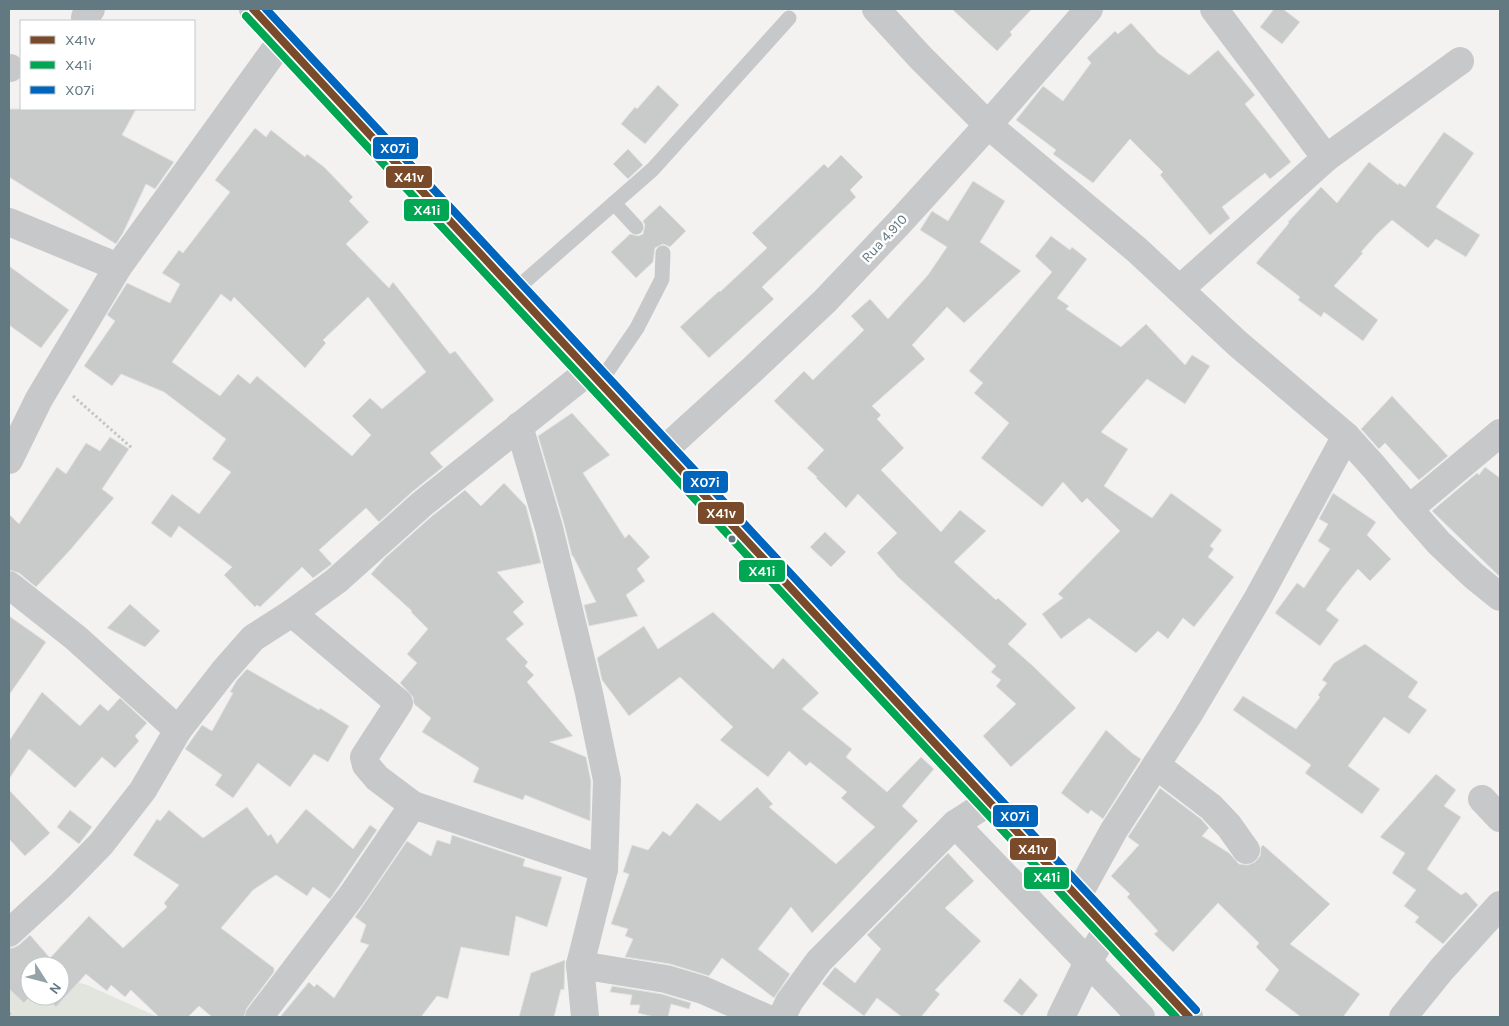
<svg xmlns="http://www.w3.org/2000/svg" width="1509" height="1026" font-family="Karla,sans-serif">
	<rect width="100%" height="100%" fill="#f3f2f1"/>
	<!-- green -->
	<path fill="#e2e4de" d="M9,961L30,968V996H60V977L87,985L158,1017H9Z"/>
	<!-- building -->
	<g fill="#c9caca" stroke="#e2e2e1" fill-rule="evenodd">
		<path d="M952,9H1032L1010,32L1012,35L997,51Z"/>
		<path d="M1274,9H1283L1300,22L1282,44L1260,27Z"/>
		<path d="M1131,23L1158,53L1189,75L1218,50L1255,95L1245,104L1291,162L1270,179L1265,173L1222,207L1230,218L1210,235L1160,175L1163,172L1130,139L1093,183L1053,154L1056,150L1016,120L1043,86L1063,101L1091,63L1087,58L1115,31L1118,34Z"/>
		<path d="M658,85L679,105L645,144L621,124L635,107L637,109Z"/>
		<path d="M9,109H136L122,135L174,162L155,189L146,184L123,233L116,244L9,177Z"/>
		<path d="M255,128L266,137L271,130L305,157L307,154L324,167L353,197L349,201L369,222L346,244L389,288L393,282L450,354L455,351L494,400L430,453L443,467L412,492L379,522L366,508L319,550L332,564L313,578L302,567L260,607L257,605L255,607L224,575L232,567L179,526L171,538L151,523L172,494L199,514L231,472L212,459L226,439L164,392L121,374L112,386L84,366L115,321L107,315L127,283L170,303L180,284L162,273L179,250L183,253L230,192L215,180ZM221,294L231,302L234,297L305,368L326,343L323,340L368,297L426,372L382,409L370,398L352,416L371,435L352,456L257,376L250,384L238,374L220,396L172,362Z"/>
		<path d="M1444,132L1474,153L1436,207L1480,235L1466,257L1436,239L1428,248L1392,220L1377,234L1361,252L1363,253L1334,286L1378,320L1363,341L1324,312L1321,317L1298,300L1300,297L1256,263L1289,223L1288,222L1321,187L1337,203L1369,162L1398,185L1399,183L1405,187Z"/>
		<path d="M628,149L643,165L628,179L613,164Z"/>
		<path d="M841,155L863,177L850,190L856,197L762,287L774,299L709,358L680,327L719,291L720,292L767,248L752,233L824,164L828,168Z"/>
		<path d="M973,181L1005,201L980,242L1021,271L964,323L947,307L912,345L925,359L872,406L881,415L877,419L904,448L881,470L941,532L960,510L986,531L954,562L996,600L998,598L1027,624L1008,644L1033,666L1076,708L1011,767L983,736L1016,704L996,686L1001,680L991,672L996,666L898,577L877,553L897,533L858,494L846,508L816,478L817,477L807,468L824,450L774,401L804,371L813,380L864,330L851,316L870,299L888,319L928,275L947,247L920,230L932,211L948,221Z"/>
		<path d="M660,205L686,231L670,247L663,244L655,248L653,262L636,278L611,252L630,234L638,236L643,234L645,225L643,221Z"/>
		<path d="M1051,236L1070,250L1072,247L1087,259L1057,298L1069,306L1066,309L1121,347L1146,324L1185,365L1192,355L1210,366L1185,404L1147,379L1101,432L1128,449L1104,486L1152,518L1171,493L1222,530L1210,546L1214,549L1208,557L1234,577L1194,627L1183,618L1168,639L1158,631L1136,653L1089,618L1061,639L1042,614L1063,598L1058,594L1120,531L1087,498L1082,503L1063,482L1042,507L981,458L1009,423L974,393L983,383L969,371L1052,272L1035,256Z"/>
		<path d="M9,266L69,310L41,348L9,325Z"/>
		<path d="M1392,396L1448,456L1419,480L1385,443L1379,449L1361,429Z"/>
		<path d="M572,413L610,455L583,473L625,538L629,534L650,557L637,569L645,581L626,595L638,616L589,626L584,605L596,602L573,556H572L564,524L538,436Z"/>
		<path d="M110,437L129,449L102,489L114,498L71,549L36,587L19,573L9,570V514L19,524L57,467L66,474L86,443L100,451Z"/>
		<path d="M1485,467L1500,478V577L1432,511L1477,473L1479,475Z"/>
		<path d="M504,483L526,506L541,563L497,572L524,602L513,612L524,624L506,639L528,662L525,666L534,675L527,682L573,736L550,742L586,757L591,781L590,821L525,795L523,800L473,782L479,768L422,732L431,718L414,704L413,697L400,683L417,663L407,654L428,629L411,612L412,611L371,574L385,558L432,516L465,490L481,506Z"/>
		<path d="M1333,493L1376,522L1367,535L1391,559L1370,581L1358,569L1343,587L1326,610L1339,620L1320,646L1275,613L1297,583L1304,588L1330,549L1318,541L1328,524L1319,519Z"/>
		<path d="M825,532L846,552L831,567L810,547Z"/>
		<path d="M130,604L160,631L145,647L107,628Z"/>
		<path d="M713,612L773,669L783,658L819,693L802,709L852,749L846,757L887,792L921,757L934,769L902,806L918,821L812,933L791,907L758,949L790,974L774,998L722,958L709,976L670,964L625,957L633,939L625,936L628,929L611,924L629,874L623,872L632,845L648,850L663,831L670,836L697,803L720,821L757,787L773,804L769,807L836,864L875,827L841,798L847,792L810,762L806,766L789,751L768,777L720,740L733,727L680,677L629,716L602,680L597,658L644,626L658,649Z"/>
		<path d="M9,616L46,642L9,695Z"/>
		<path d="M1365,644L1418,682L1408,697L1427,710L1409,734L1384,717L1348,766L1380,789L1362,814L1305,773L1311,765L1233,710L1243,696L1296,729L1320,697L1318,695L1327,683L1322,680L1334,663Z"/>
		<path d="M247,669L319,710L320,708L349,726L328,762L314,754L290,787L258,763L233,798L215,785L222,775L185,749L202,725L212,731L233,693L230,692L237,680Z"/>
		<path d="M42,692L80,726L100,704L108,711L120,698L147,723L135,736L139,741L115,768L102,757L75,788L29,749L9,779V741Z"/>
		<path d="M1106,730L1132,753L1141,759L1103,819L1091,810L1088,814L1061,793Z"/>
		<path d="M1436,774L1456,790L1444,806L1461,817L1427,869L1461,895L1466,892L1478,905L1443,944L1415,922L1419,917L1404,906L1416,890L1392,873L1405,853L1380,837Z"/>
		<path d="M1160,788L1201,819L1209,828L1202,836L1229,853L1239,864L1248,865L1255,862L1260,856L1261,847L1263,845L1330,904L1290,944L1360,994L1343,1017H1301L1265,990L1279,970L1256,947L1259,943L1218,903L1173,952L1154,934L1158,931L1127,897L1130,894L1111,876L1139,845L1128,837Z"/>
		<path d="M9,790L50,833L25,856L9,839Z"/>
		<path d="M247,807L268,836L271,834L277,844L306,809L353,849L370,825L377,830L330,899L313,887L307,896L276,875L253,890L221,928L274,968V972L247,1008L244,1017H212L199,1006L188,1017H159L131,990L125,997L111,985L107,991L86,974L56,1007L44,996H60V966H30L31,996L24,1003L9,989V948H13L19,945L30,935L50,958L89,916L123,948L167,907L164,903L179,885L133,855L157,819L160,821L169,810L203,838Z"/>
		<path d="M70,810L92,827L79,844L57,827Z"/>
		<path d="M452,835L525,859L523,866L562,877L547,927L516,916L509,956L461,947L448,999L437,996L421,1017H280L309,982L314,987L317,984L334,998L369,945L360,942L366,925L355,917L407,841L431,856L437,840L450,844Z"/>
		<path d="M948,853L974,881L945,908L981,941L935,990L940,994L921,1017H902L877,998L864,1016L822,984L835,967L855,983L881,949L867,935Z"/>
		<path d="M565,960L564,990L561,989L554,1017H519L531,973Z"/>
		<path d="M1020,978L1038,995L1022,1016L1003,1001Z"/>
		<path d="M612,986L662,994L691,1003L689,1009L671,1004L668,1017H654L638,1013L640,1005H630L632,995L610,992Z"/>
	</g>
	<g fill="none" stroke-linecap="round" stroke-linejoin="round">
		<!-- path -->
		<g stroke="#c4c5c6" stroke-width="3" stroke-dasharray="2.5 2.5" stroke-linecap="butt">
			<path d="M73,396L132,448"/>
			<path d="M9,1013L13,1017"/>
		</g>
		<!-- service -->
		<g stroke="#c7c8c9" stroke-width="15">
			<path d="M614,203L636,227"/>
			<path d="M515,290L653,169L789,18"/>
			<path d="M600,382L637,328L662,279L663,253"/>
		</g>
		<!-- minor -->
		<g stroke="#c7c8c9" stroke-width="28">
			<path d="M876,9L920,57L988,125L1137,250L1238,344L1346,436L1374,467L1409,509L1439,543L1474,576L1500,597"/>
			<path d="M1214,9L1326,158"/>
			<path d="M85,17L91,9"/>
			<path d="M9,68H10"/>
			<path d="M9,222L118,267"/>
			<path d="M1180,289L1326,158L1460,61"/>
			<path d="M519,426L549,528L589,693L607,780L604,869L580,965L585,1017"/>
			<path d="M663,451L753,369L825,301L899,223L988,125L1089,9"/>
			<path d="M9,460L39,399L118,267L282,40"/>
			<path d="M1409,509L1500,433"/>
			<path d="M9,585L76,638L178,730"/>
			<path d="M292,613L399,703L364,757L366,765L377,778L413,805L604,869"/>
			<path d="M1156,765L1211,807L1229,826L1246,850"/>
			<path d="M1482,799L1500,818"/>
			<path d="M955,824L1141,1017"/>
			<path d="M1077,897L1114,830L1187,717L1258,598L1346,436"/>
			<path d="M9,933L60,886L101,844L143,790L178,730L224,671L253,638L292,613L336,581L422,504L589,371"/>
			<path d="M580,965L666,979L703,990L764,1017"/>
			<path d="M259,1017L352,895L413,805"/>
			<path d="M782,1017L789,1002L819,961L955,824L989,802"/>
			<path d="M1061,1017L1088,962L1107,929"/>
			<path d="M1403,1017L1442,969L1500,905"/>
		</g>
		<!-- tertiary -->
		<path stroke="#c7c8c9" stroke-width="28" d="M253,9L1189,1017"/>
		<defs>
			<path id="bus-1" d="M253,9L1189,1017"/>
			<path id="bus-2" d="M246,16L1176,1017"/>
			<path id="bus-3" d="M266,9L1196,1010"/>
		</defs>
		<!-- bus-1 casing -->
		<use href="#bus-1" stroke="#fff" stroke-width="11"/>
		<!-- bus-2 casing -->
		<use href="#bus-2" stroke="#fff" stroke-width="11"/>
		<!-- bus-3 casing -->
		<use href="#bus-3" stroke="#fff" stroke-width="11"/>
		<!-- bus-1 -->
		<use href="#bus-1" stroke="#7a4b2a" stroke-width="8"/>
		<!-- bus-2 -->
		<use href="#bus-2" stroke="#00a651" stroke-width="8"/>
		<!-- bus-3 -->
		<use href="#bus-3" stroke="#0065bd" stroke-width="8"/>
	</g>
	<!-- markers -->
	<circle fill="#637981" stroke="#fff" stroke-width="2" cx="732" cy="539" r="4.5"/>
	<g text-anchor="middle" stroke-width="5" stroke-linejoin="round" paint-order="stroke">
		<!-- street labels -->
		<g font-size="14" fill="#637981" stroke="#fff">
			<text transform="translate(884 238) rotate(-47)" y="5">Rua 4.910</text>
		</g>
	</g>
	<g stroke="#fff" stroke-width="2">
		<rect x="372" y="136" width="47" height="24" rx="5" fill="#0065bd"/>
		<rect x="385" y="165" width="48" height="24" rx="5" fill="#7a4b2a"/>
		<rect x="403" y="198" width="47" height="24" rx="5" fill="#00a651"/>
		<rect x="682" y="470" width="47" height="24" rx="5" fill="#0065bd"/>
		<rect x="697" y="501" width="48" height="24" rx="5" fill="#7a4b2a"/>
		<rect x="738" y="559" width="48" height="24" rx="5" fill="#00a651"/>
		<rect x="992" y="804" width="47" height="24" rx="5" fill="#0065bd"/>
		<rect x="1009" y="837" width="48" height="24" rx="5" fill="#7a4b2a"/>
		<rect x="1023" y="866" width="47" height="24" rx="5" fill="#00a651"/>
	</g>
	<g font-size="14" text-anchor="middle" font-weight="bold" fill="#fff">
		<text x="395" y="153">X07i</text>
		<text x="409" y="182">X41v</text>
		<text x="427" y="215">X41i</text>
		<text x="705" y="487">X07i</text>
		<text x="721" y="518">X41v</text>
		<text x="762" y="576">X41i</text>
		<text x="1015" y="821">X07i</text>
		<text x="1033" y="854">X41v</text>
		<text x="1047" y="882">X41i</text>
	</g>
	<!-- border -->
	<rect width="1509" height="1026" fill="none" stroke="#637981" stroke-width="20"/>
	<!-- legend -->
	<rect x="20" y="20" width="175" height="90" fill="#ffffff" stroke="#c1c9cd"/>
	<rect x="30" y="36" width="25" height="8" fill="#7a4b2a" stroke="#c1c9cd"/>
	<text x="65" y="45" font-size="15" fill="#637981">X41v</text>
	<rect x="30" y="61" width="25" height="8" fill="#00a651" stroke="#c1c9cd"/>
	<text x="65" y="70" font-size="15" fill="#637981">X41i</text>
	<rect x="30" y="86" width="25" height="8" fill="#0065bd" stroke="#c1c9cd"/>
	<text x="65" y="95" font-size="15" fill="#637981">X07i</text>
	<!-- north arrow -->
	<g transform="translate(45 981) rotate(126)"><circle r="24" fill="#ffffff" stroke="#c1c9cd"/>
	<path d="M0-4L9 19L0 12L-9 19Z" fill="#95a3a8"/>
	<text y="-8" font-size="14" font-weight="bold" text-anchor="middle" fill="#637981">N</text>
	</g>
</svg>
